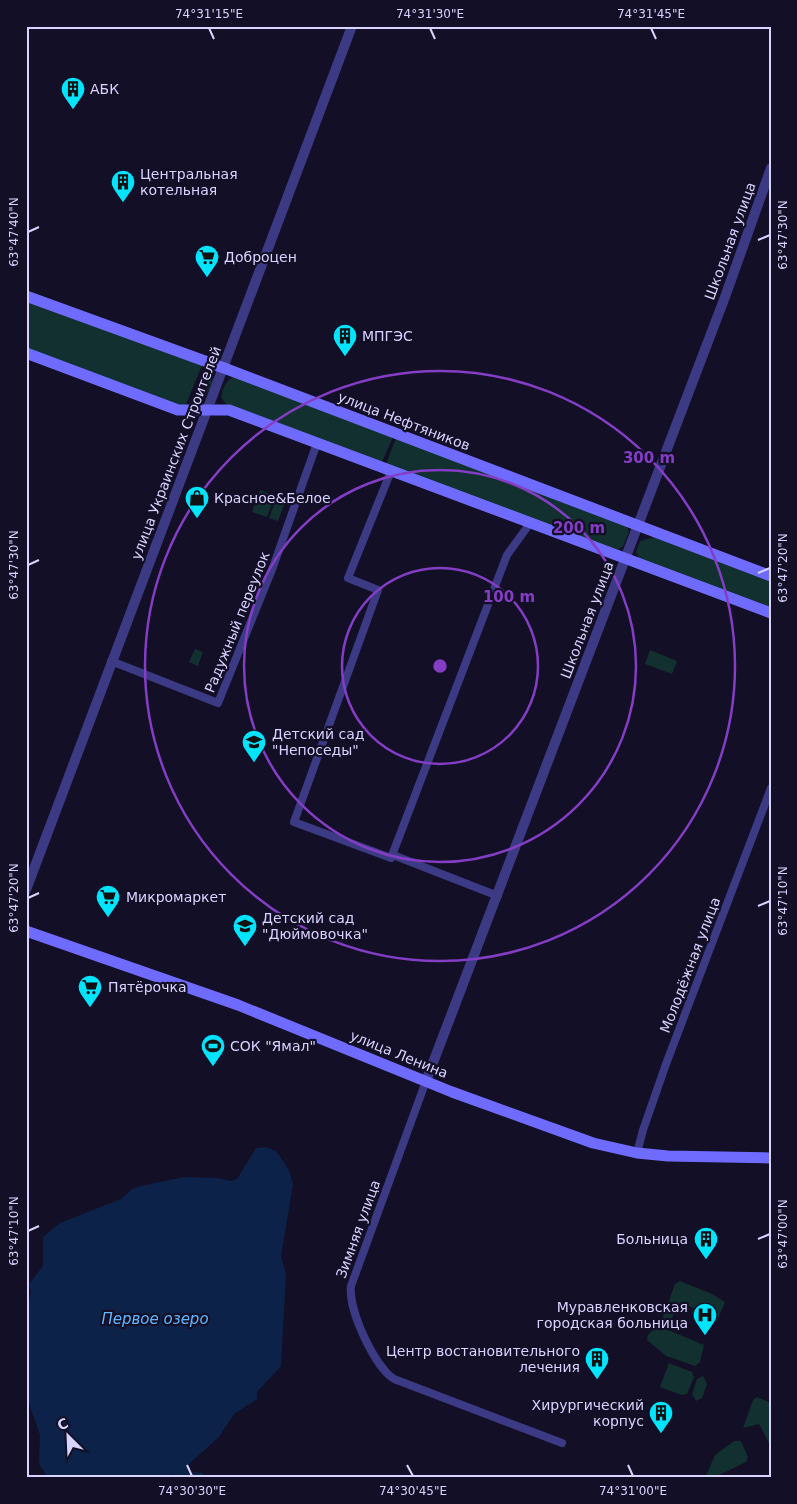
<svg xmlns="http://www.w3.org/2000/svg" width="797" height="1504" font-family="'DejaVu Sans',sans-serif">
	<rect width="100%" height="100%" fill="#130f26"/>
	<!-- green -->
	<g fill="#12302f">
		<path d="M26,301L202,365L185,407L26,348Z"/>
		<path d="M205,366C225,375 203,403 189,407Z"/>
		<path d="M233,377L393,437L382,462L226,404L222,399C220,391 226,381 233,377Z"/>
		<path d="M396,438L627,526L629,532L623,546L618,550L386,464Z"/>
		<path d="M260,490L275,496L267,517L252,512Z"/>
		<path d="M277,496L286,500L278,521L269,518Z"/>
		<path d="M654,537L771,581V607L639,558L636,552L640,541Z"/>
		<path d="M195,649L203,652L198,666L189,662Z"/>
		<path d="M650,650L677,661L672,674L645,664Z"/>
		<path d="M680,1281L712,1294L725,1302L717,1321L712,1325L700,1321L702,1317L692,1313L694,1308L683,1304L681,1309L676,1307L668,1330L704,1345L700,1362L695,1366L666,1356L647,1340L648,1335L661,1322L675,1284Z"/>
		<path d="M669,1363L692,1372L694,1377L687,1394L682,1395L660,1387Z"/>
		<path d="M703,1376L707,1384L702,1398L696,1401L692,1394L697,1379Z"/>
		<path d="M757,1397L771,1403V1447L759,1424L743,1428L753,1400Z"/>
		<path d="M734,1441H741L748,1457L746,1462L713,1478H705L715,1455Z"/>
	</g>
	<!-- water -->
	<path fill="#0c2248" d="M266,1147L276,1151L289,1170L293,1184L281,1256L286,1274L281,1366L257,1392V1399L234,1414L219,1437L187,1466L188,1472L203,1473L204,1478H183L171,1474L165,1478H48L39,1464L40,1435L26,1395V1312L31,1292L29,1284L43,1266V1237L60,1223L121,1199L132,1189L141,1186L184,1177L218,1178L231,1181L237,1179L256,1148Z"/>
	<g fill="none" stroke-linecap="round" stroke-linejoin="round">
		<!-- minor -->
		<g stroke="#3d3a85" stroke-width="8">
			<path d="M391,471L348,578L378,590L294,822L391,858L507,555L531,522"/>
			<path d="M111,661L218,703L273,567L317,443"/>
			<path d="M393,855L498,896"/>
			<path d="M426,1081L351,1286C348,1309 374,1366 394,1379L562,1443"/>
			<path d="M637,1153L643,1130L666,1064L771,788"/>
		</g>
		<!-- tertiary -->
		<g stroke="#3d3a85" stroke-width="10">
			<path d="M26,890L352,26"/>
			<path d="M426,1081L725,297L771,168"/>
		</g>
		<!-- secondary -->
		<g stroke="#6f6bff" stroke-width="11">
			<path d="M26,296L224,368L771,576"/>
			<path d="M26,353L178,410H229L771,613"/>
			<path d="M26,931L238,1005L452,1092L593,1143L637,1153L668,1156L771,1158"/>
		</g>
	</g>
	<!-- ticks -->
	<path fill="none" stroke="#d9d4ff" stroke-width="2" d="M209,28L214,39M430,28L435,39M651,28L656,39M28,232L39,227M758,240L770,235M28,565L39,560M758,573L770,568M28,898L39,893M758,906L770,901M28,1231L39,1226M758,1239L770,1234M187,1465L192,1476M407,1465L413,1476M628,1465L633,1476"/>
	<!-- distance rings -->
	<g fill="none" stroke="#843dc5" stroke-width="2.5">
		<circle cx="440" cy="666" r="98"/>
		<circle cx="440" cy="666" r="196"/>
		<circle cx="440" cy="666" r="295"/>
	</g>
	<!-- icons -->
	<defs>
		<symbol id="building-pin" viewBox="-11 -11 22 30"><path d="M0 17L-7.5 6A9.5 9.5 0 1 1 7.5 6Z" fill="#00e5ff" stroke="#130f26"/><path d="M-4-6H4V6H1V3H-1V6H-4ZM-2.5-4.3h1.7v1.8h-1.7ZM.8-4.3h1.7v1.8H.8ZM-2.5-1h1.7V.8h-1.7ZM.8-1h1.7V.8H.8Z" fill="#111"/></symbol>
		<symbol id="supermarket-pin" viewBox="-11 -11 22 30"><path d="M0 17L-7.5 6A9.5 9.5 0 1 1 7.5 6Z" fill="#00e5ff" stroke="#130f26"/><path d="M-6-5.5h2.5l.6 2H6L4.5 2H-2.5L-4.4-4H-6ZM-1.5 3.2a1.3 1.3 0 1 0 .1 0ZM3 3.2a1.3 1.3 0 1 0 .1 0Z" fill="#111"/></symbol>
		<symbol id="shop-pin" viewBox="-11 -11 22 30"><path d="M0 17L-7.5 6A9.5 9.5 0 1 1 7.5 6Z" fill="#00e5ff" stroke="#130f26"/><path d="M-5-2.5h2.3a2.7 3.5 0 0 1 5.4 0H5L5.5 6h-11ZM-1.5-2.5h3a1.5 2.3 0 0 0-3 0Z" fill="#111"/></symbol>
		<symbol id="school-pin" viewBox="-11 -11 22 30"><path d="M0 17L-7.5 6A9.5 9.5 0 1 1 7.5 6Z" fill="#00e5ff" stroke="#130f26"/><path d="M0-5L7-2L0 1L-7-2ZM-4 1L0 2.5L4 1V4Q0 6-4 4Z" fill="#111"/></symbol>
		<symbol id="stadium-pin" viewBox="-11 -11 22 30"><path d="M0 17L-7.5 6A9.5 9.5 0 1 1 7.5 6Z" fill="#00e5ff" stroke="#130f26"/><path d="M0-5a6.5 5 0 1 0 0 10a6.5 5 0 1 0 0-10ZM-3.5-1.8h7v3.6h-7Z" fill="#111"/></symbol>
		<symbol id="hospital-pin" viewBox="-11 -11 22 30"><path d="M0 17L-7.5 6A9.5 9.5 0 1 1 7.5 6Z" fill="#00e5ff" stroke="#130f26"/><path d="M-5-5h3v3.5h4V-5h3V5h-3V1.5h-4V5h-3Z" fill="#111"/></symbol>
	</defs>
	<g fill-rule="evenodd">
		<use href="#building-pin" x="59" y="75" width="28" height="38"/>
		<use href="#building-pin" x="109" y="168" width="28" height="38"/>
		<use href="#supermarket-pin" x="193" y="243" width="28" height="38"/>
		<use href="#building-pin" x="331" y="322" width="28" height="38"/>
		<use href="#shop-pin" x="183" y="484" width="28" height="38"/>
		<use href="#school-pin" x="240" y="728" width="28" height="38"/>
		<use href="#supermarket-pin" x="94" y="883" width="28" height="38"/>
		<use href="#school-pin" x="231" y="912" width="28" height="38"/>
		<use href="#supermarket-pin" x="76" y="973" width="28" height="38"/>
		<use href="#stadium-pin" x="199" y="1032" width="28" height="38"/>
		<use href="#building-pin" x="692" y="1225" width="28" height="38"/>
		<use href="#hospital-pin" x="691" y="1301" width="28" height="38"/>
		<use href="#building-pin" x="583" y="1345" width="28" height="38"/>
		<use href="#building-pin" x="647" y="1399" width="28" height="38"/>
	</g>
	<g text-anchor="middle" stroke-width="4.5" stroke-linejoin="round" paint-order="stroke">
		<!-- poi labels -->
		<g font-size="14" fill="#d9d4ff" stroke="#130f26" text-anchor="start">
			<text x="90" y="94">АБК</text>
			<text x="140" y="179">Центральная<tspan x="140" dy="16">котельная</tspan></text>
			<text x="224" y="262">Доброцен</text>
			<text x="362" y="341">МПГЭС</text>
			<text x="214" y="503">Красное&amp;Белое</text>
			<text x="272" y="739">Детский сад<tspan x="272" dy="16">"Непоседы"</tspan></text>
			<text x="126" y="902">Микромаркет</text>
			<text x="262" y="923">Детский сад<tspan x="262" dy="16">"Дюймовочка"</tspan></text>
			<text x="108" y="992">Пятёрочка</text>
			<text x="230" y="1051">СОК "Ямал"</text>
			<text x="688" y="1244" text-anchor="end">Больница</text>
			<text x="688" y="1312" text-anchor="end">Муравленковская<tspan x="688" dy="16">городская больница</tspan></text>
			<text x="580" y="1356" text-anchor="end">Центр востановительного<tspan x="580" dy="16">лечения</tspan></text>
			<text x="644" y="1410" text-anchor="end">Хирургический<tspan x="644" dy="16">корпус</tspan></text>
		</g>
		<!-- street labels -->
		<g font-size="14" fill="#d9d4ff" stroke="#130f26">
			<text transform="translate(730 241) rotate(-70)" y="5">Школьная улица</text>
			<text transform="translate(404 421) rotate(21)" y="5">улица Нефтяников</text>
			<text transform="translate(176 453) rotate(-69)" y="5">улица Украинских Строителей</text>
			<text transform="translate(587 620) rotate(-69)" y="5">Школьная улица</text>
			<text transform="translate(237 622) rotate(-68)" y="5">Радужный переулок</text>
			<text transform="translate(690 965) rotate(-69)" y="5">Молодёжная улица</text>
			<text transform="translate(399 1054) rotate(22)" y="5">улица Ленина</text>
			<text transform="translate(358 1229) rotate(-70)" y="5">Зимняя улица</text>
		</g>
		<!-- water labels -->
		<g font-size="15" font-style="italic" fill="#62b6ff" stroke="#130f26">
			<text x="155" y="1324">Первое озеро</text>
		</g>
	</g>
	<circle cx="440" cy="666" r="8" fill="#843dc5" stroke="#130f26" stroke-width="2.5"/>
	<g font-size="15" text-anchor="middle" font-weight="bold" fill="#843dc5" stroke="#130f26" stroke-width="4.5" stroke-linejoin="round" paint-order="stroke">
		<text x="649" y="463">300 m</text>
		<text x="579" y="533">200 m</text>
		<text x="509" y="602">100 m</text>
	</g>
	<!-- border -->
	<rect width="797" height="1504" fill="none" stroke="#130f26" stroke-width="55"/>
	<!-- north arrow -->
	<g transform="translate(68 1436) rotate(336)" stroke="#130f26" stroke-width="4" paint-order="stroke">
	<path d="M0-4L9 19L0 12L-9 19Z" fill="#d9d4ff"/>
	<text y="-8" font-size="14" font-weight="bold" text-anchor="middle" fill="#d9d4ff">С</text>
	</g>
	<rect x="28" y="28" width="742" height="1448" fill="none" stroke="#d9d4ff" stroke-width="2"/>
	<g font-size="12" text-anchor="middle" fill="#d9d4ff">
		<text x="209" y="18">74°31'15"E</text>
		<text x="430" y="18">74°31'30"E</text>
		<text x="651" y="18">74°31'45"E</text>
		<text transform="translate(14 232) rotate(-90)" y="4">63°47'40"N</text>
		<text transform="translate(783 235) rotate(-90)" y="4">63°47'30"N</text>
		<text transform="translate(14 565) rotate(-90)" y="4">63°47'30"N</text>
		<text transform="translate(783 568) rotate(-90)" y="4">63°47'20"N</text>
		<text transform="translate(14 898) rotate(-90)" y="4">63°47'20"N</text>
		<text transform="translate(783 901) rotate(-90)" y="4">63°47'10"N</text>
		<text transform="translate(14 1231) rotate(-90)" y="4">63°47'10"N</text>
		<text transform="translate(783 1234) rotate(-90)" y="4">63°47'00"N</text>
		<text x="192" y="1495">74°30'30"E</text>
		<text x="413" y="1495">74°30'45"E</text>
		<text x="633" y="1495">74°31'00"E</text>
	</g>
</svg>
